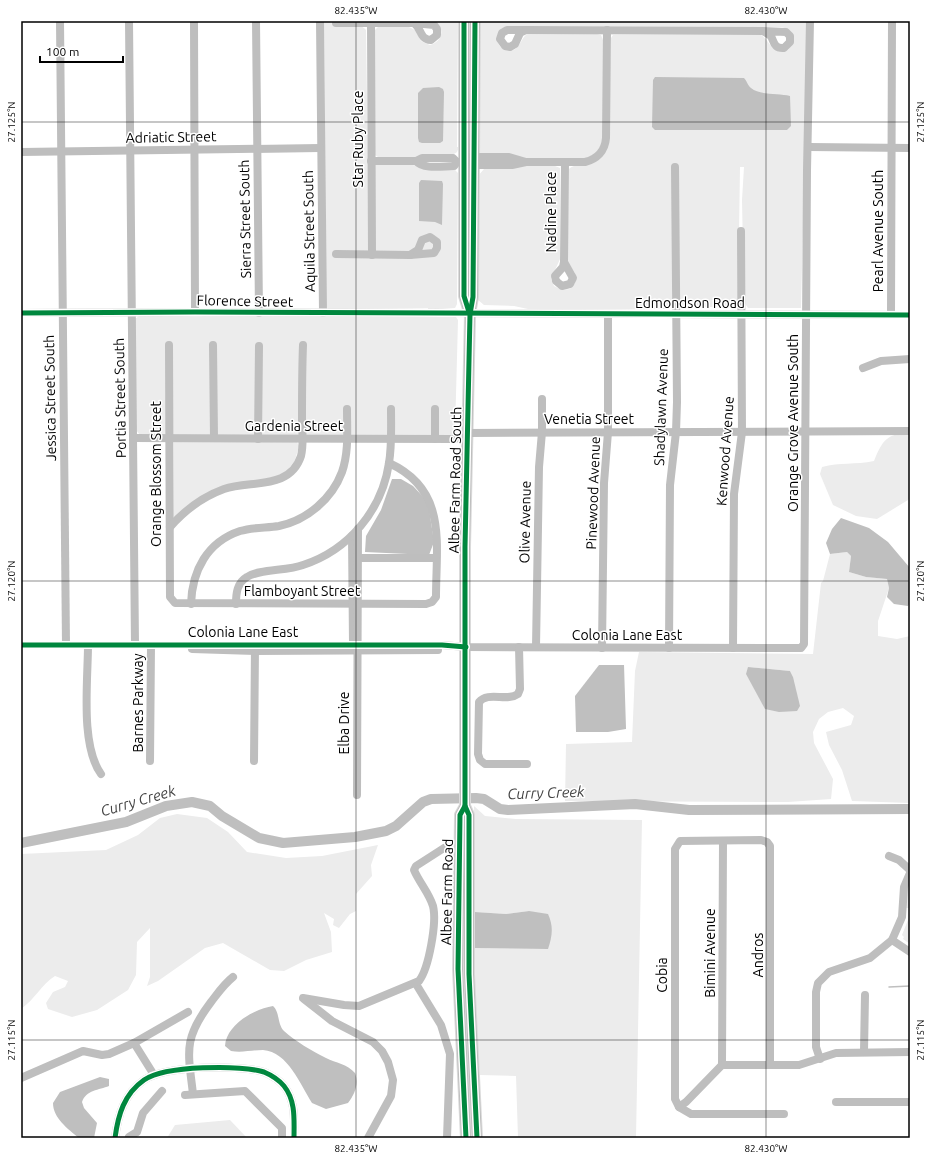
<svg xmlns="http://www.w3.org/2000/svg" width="931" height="1159" font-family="Ubuntu,sans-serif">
	<rect width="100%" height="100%" fill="#fff"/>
	<!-- green -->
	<g fill="#ececec" fill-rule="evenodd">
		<path d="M324,21C334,21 360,22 366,30L368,165H412L454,169L458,173L457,304L455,308L428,310V308L328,309L326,306Z"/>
		<path d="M435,21H458L457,147H459L457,152C446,161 394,158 378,157L375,155L374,31L378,27H409L415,30L421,41L430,45C443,41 445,29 435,21Z"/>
		<path d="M478,21H808L801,308H748L744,302L742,200L744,167H740L738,298L736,307H679L672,208V301L668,307L665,309H528L514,306L484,305L477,299L478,176L484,169L522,166H555L560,168V259L551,279L554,286L562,290L570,289L575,283V273L568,262V170C577,159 595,172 607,149L611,38L613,35H761C771,41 772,57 788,50L793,42L788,29L782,27L506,26L501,29L497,41C499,45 501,49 506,50C519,54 520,39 527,34H597L601,35L603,40V136L602,144L596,153L587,158L524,159L481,154L479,151Z"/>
		<path d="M139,316L456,317L458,320L455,432L452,436L140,435L136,430L135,319Z"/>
		<path d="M910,433V498L908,500L877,519L856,516L833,505L820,474L822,467C840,462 855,465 874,461C882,441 887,433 910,433Z"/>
		<path d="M174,442H297L299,446L295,460L288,470L276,477L244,482L174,517Z"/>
		<path d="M847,552L851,556L849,572L866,577L887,579L889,588L878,621V636L897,639L910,636V803L852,801L842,770L829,745L826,732L851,725L854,716L843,708L828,712L819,719L813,732L814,743L833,779L831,799L788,802L565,801L566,744L632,742L635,671L639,652L813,654L821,583L823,581L830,554ZM748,667L790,671L793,677Z"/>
		<path d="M474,806L485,816L516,819L642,820L636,1138H518L516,1076L480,1075L474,1020L475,948L548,949L529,911L506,914L475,912Z"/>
		<path d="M177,814L207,818L228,832L247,852L286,858L322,856L378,845L371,865L372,876L356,894V911L350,914L339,928L333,925L334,919L324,913L331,932L332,952L306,960L284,971L270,970L223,943L205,948L158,981L147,986L150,977V928L137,942L136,975L128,990L97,1010L72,1017L48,1009L46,1003L53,992L65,987L68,981L55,976C41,985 35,999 21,1009V854L106,850L138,835L160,818Z"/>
		<path d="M910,877V908H906V888Z"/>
		<path d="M910,915V944L903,939L904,937L902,935Z"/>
		<path d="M230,1120L247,1138H167L175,1125Z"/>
	</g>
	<!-- water -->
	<g fill="#bfbfbf">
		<path d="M655,77L744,78C747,81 748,86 751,88C761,96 779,93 790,96L791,126L787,130H655L652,127L653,80Z"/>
		<path d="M439,87L443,89L444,92L443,141L440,143H422L419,142L418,138V93L423,88Z"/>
		<path d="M421,180L442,181L443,184L442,225L435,222L419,221V183Z"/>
		<path d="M392,479H401L413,486L428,502L434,542L429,555L365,552L366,536L381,510Z"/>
		<path d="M841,518L869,528L888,542L910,568V603L908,606L894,604L887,597L889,588L887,579L866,577L849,572L851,556L847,552L830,554L826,543L832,529Z"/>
		<path d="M599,665H624L626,729L608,732H576L575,696Z"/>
		<path d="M748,667L790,671L793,677L800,706L797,711L779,712L765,709L746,674Z"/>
		<path d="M529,911L548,914C554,927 552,937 548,949L475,948V912L506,914Z"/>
		<path d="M273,1006C280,1012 277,1024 284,1031C295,1041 312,1051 326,1058C336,1063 347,1064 355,1073C359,1084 355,1094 348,1103L326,1109L312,1103C300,1084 288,1052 263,1050C252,1050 242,1053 231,1051L225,1046C226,1025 254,1009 273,1006Z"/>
		<path d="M100,1077L109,1079V1086C99,1090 86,1090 82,1102L84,1108L97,1123L94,1138H79C68,1129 53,1118 53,1103L60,1092Z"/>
	</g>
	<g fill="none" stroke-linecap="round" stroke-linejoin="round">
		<!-- stream -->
		<path stroke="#bfbfbf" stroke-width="1.5" d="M889,987L910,986"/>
		<!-- river -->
		<path stroke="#bfbfbf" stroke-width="10" d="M21,843L126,822L166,806L192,802L210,806L222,816L259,838L283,843L355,837L386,831L396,826L423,802L431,799L476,798L484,799L500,809L508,810L635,804L689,810L910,809"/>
		<defs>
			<g id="major">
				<path d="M464,21V296L469,312"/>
				<path d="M465,806L469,815V974L477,1138"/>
				<path d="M466,1138L458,969L460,815L465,806V547L470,314L473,297L475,21"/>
			</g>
		</defs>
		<!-- major casing -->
		<use href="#major" stroke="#dbdbdb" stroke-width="12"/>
		<!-- minor -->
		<g stroke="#bebebe" stroke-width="8">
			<path d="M60,21L66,645"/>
			<path d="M129,21L135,645"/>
			<path d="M194,21L195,312"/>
			<path d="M256,21L259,313"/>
			<path d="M320,21L323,313"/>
			<path d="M336,23H414"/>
			<path d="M371,23L372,255"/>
			<path d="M414,23L434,25L437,29V35L431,40C419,39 422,29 414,23Z"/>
			<path d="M507,30H526L520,33L515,44L510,47L505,46L500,39L502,33Z"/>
			<path d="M526,30L763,31"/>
			<path d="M763,31L786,32L790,36V42L784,48C774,49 774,42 771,36Z"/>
			<path d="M809,147L910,148"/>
			<path d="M21,152L320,148"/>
			<path d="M371,161H416"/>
			<path d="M457,162L454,166C443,166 424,170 416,161L422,158H453L457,162H463"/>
			<path d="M526,162H585C597,159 605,151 606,138L607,30"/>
			<path d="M468,165H512L526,162L509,157H469"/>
			<path d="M430,237L437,242V248L434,253L410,255L418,250L422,240Z"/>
			<path d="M336,254L410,255"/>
			<path d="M564,262L565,163"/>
			<path d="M564,262L573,278L570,284L562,286L556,281L555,276L563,267Z"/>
			<path d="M21,313L195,312L910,315"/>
			<path d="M891,315L892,21"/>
			<path d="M169,345L170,597L175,603L426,604L432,602L436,597C436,543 448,490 389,463"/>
			<path d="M213,345L214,438"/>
			<path d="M863,368L881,361L910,359"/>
			<path d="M468,433L910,431"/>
			<path d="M133,438L455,439"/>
			<path d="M258,439L259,346"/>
			<path d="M435,439V409"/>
			<path d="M170,527C185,510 202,497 224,489C251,480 290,490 301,456C304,444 302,431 302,419C302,395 302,370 303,345"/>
			<path d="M352,536L353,644L355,649"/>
			<path d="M353,558H436"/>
			<path d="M191,604C192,571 207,542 240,531C253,527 267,528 279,526C307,520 332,499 342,472C349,452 347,430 347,409"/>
			<path d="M236,604C236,593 237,583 247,577C259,569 287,571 303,565C349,550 382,510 389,463C392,445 391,427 391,409"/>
			<path d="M21,645H442L466,647L801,648L804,644L807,170L810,21"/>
			<path d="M88,645C88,680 80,745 101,774"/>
			<path d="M519,647L520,689L518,694C507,702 488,691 479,702L478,754L480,760L485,764H527"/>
			<path d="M536,647L539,467L542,432V399"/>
			<path d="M602,648L604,483L608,432V314"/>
			<path d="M669,648L670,485L676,432L677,402L675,167"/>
			<path d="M733,648L734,494L742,432L741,231"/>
			<path d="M192,649L255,651L438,650"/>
			<path d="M150,761L151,645"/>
			<path d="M254,761L255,646"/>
			<path d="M357,795L358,529"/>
			<path d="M889,856L899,860L910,870"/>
			<path d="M892,940L910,952"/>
			<path d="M416,984L441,1025L450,1054L447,1138"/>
			<path d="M303,998L344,1005L359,1006L419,981C429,968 437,922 433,906C429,893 419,882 414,870L416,866L444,848"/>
			<path d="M304,999L332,1021L373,1042L382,1051L388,1062L393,1080L391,1096L368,1138"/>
			<path d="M134,1043L154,1075"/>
			<path d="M864,1052L865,995"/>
			<path d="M820,1059L816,1047V992L818,983L829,972L870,958L892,940L902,917L904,887L910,873"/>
			<path d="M722,1065L723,841"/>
			<path d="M770,1065V846L767,842L761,840L680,841L675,849V1099L679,1107L691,1114H784"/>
			<path d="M21,1078L83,1051L102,1055L109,1054L134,1043L188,1012"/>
			<path d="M193,1094C188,1051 183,1039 211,1002C218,993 224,984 233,977"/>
			<path d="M185,1095L245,1091L282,1128V1138"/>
			<path d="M836,1102H910"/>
			<path d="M679,1107L686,1102L722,1065H799L836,1053L910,1052"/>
			<path d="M129,1137L137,1132L143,1113L162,1091"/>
			<path d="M115,1138C118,1115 124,1094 144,1080C166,1065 239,1065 264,1072C271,1075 279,1080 284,1086C296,1101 294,1120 294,1138"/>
		</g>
		<!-- major -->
		<use href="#major" stroke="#bebebe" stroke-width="10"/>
		<defs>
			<g id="cycleway">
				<path d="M464,21V296L469,312"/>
				<path d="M21,313L195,312L910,315"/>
				<path d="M21,645H442L466,647"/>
				<path d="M465,806L469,815V974L477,1138"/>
				<path d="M115,1138C118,1115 124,1094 144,1080C166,1065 239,1065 264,1072C271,1075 279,1080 284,1086C296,1101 294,1120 294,1138"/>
				<path d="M466,1138L458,969L460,815L465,806V547L470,314L473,297L475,21"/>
			</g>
		</defs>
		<!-- cycleway casing -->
		<use href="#cycleway" stroke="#fff" stroke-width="8"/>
		<!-- cycleway -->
		<use href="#cycleway" stroke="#00873e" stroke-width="5"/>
	</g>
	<!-- ticks -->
	<path fill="none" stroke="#000" stroke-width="1" stroke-opacity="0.45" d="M356,21V1138M766,21V1138M21,122H910M21,581H910M21,1040H910"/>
	<g text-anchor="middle" stroke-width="3" stroke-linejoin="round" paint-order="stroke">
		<!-- street labels -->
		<g font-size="14" fill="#000" stroke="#fff">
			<text transform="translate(171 137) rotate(-1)" y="5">Adriatic Street</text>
			<text transform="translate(358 139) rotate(-90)" y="5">Star Ruby Place</text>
			<text transform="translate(551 212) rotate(-90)" y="5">Nadine Place</text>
			<text transform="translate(245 219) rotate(-91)" y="5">Sierra Street South</text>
			<text transform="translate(309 231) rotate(-91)" y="5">Aquila Street South</text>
			<text transform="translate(878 231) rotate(-90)" y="5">Pearl Avenue South</text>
			<text transform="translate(245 301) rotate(1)" y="5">Florence Street</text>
			<text x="690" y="308">Edmondson Road</text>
			<text transform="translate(50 398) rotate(-91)" y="5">Jessica Street South</text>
			<text transform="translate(120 398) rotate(-91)" y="5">Portia Street South</text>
			<text transform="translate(661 407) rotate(-88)" y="5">Shadylawn Avenue</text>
			<text x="589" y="424">Venetia Street</text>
			<text transform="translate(793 423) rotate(-90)" y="5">Orange Grove Avenue South</text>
			<text x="294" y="431">Gardenia Street</text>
			<text transform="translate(725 451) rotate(-86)" y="5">Kenwood Avenue</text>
			<text transform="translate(156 474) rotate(-90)" y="5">Orange Blossom Street</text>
			<text transform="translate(455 480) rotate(-89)" y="5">Albee Farm Road South</text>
			<text transform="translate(593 493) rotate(-88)" y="5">Pinewood Avenue</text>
			<text transform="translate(525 522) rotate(-89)" y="5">Olive Avenue</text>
			<text x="302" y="596">Flamboyant Street</text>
			<text x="243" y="637">Colonia Lane East</text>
			<text x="627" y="640">Colonia Lane East</text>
			<text transform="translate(138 703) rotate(-90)" y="5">Barnes Parkway</text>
			<text transform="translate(344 723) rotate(-90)" y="5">Elba Drive</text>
			<text transform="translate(447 892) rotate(-89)" y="5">Albee Farm Road</text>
			<text transform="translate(710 953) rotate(-90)" y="5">Bimini Avenue</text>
			<text transform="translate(758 955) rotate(-90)" y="5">Andros</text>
			<text transform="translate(662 975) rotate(-90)" y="5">Cobia</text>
		</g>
		<!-- water labels -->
		<g font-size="15" font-style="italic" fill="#444" stroke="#fff">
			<text transform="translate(546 793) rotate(-2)" y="5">Curry Creek</text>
			<text transform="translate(138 801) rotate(-16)" y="5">Curry Creek</text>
		</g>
	</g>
	<!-- border -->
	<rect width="931" height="1159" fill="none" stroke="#ffffff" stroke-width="44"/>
	<!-- scale -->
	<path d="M40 56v6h83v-6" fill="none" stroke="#000000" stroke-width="2"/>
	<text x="46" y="56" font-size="12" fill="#000000" stroke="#ffffff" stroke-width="3" paint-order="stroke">100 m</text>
	<rect x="22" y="22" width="887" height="1115" fill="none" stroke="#000" stroke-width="1.5"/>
	<g font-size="10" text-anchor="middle" fill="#000">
		<text x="356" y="14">82.435°W</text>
		<text x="766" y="14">82.430°W</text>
		<text transform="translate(11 122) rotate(-90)" y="4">27.125°N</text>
		<text transform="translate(920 122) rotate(-90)" y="4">27.125°N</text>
		<text transform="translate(11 581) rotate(-90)" y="4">27.120°N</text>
		<text transform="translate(920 581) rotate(-90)" y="4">27.120°N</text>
		<text transform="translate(11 1040) rotate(-90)" y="4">27.115°N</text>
		<text transform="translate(920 1040) rotate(-90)" y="4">27.115°N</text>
		<text x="356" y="1152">82.435°W</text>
		<text x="766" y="1152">82.430°W</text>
	</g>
</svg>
